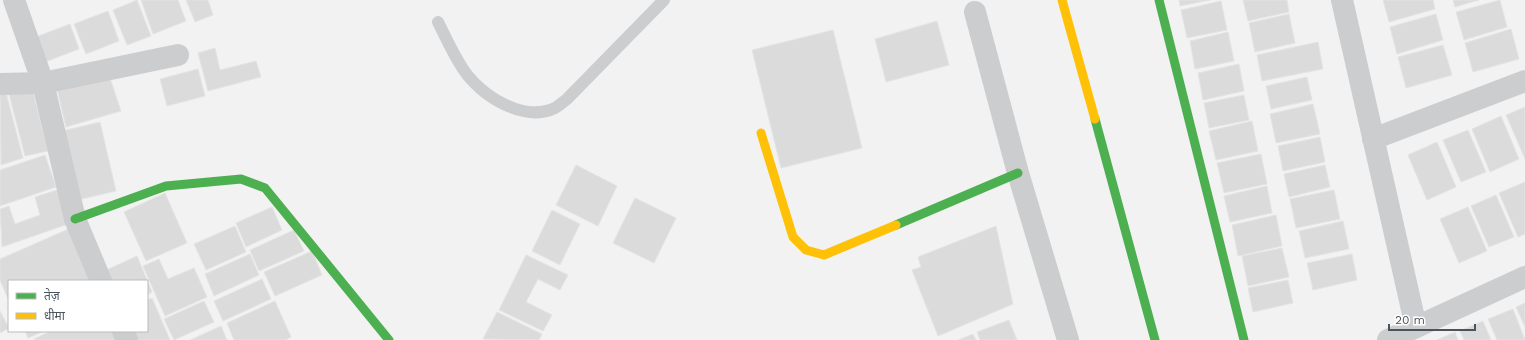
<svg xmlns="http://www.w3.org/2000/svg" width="1525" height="340" font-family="'Work Sans','Noto Sans Devanagari',sans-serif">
	<rect width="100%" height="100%" fill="#f2f2f2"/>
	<!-- building -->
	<g fill="#dbdbdc" stroke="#e3e4e5">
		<path d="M137,0L151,36L127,45L113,10Z"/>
		<path d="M141,0H178L186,21L153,34Z"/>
		<path d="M186,0H208L213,15L195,22Z"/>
		<path d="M1179,0H1210L1180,6Z"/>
		<path d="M1243,0H1287L1289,12L1248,21Z"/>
		<path d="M1383,0H1433L1435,9L1389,22Z"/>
		<path d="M1453,0H1479L1455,7Z"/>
		<path d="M1500,0L1507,27L1464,40L1456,12Z"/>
		<path d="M1221,1L1227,30L1187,38L1181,10Z"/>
		<path d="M108,11L119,41L86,54L74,24Z"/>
		<path d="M1289,14L1295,43L1255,52L1249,23Z"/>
		<path d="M1436,14L1443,40L1397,54L1390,27Z"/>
		<path d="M937,21L949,65L886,82L875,39Z"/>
		<path d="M70,24L79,49L45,62L36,37Z"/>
		<path d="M1511,29L1519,59L1473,72L1465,43Z"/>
		<path d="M833,30L862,148L781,168L752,50Z"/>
		<path d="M1228,32L1234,61L1195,69L1190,41Z"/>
		<path d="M1318,42L1323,69L1262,81L1257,55Z"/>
		<path d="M1443,45L1452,75L1406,88L1398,57Z"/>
		<path d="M215,48L220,70L256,61L261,77L208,91L198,53Z"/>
		<path d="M1239,64L1244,91L1203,100L1198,73Z"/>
		<path d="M198,69L205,96L167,106L160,79Z"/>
		<path d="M108,72L121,111L66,127L56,85Z"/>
		<path d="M1307,77L1312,100L1271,109L1266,86Z"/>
		<path d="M31,84L48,151L25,156L8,90Z"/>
		<path d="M4,85L23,158L1,165L0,86Z"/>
		<path d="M1244,95L1249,120L1209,128L1204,103Z"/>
		<path d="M1313,104L1320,134L1276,143L1270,114Z"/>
		<path d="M1525,107V159L1506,115Z"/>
		<path d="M1501,116L1519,159L1490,172L1472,129Z"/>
		<path d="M1252,121L1258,151L1216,160L1209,131Z"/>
		<path d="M100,122L116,191L77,200L62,131Z"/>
		<path d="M1468,130L1486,172L1461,182L1443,140Z"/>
		<path d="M1320,137L1325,162L1283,171L1278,146Z"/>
		<path d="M1437,142L1456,187L1427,200L1408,155Z"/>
		<path d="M1261,154L1267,184L1224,193L1217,163Z"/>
		<path d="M45,155L56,187L0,206V170Z"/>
		<path d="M576,165L617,186L598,226L556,205Z"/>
		<path d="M1325,165L1330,187L1289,197L1284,174Z"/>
		<path d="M1525,182V234L1518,237L1499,193Z"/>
		<path d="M1267,186L1272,213L1230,222L1224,196Z"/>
		<path d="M57,190L68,224L2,247L0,209L9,206L15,224L40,215L35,197Z"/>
		<path d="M1334,190L1340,219L1296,228L1290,199Z"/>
		<path d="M165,193L187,243L146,261L124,212Z"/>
		<path d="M1496,195L1514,237L1489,247L1471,206Z"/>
		<path d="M635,198L676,218L654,263L613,243Z"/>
		<path d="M272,207L282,230L246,247L236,223Z"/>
		<path d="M1468,207L1487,251L1459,263L1440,219Z"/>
		<path d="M552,210L580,224L560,265L532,251Z"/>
		<path d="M1276,215L1282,246L1238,256L1232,225Z"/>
		<path d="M1343,221L1349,249L1305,258L1299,231Z"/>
		<path d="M235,226L246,252L206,270L194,244Z"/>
		<path d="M996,226L1013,304L938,336L912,270L921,267L918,257Z"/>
		<path d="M73,227L90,281H9V301L0,280V259Z"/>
		<path d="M294,230L304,251L259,271L250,250Z"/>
		<path d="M1282,248L1289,277L1248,286L1242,256Z"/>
		<path d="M312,251L322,275L275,296L264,272Z"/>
		<path d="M250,254L259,275L214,296L205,274Z"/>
		<path d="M1352,254L1357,280L1313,290L1307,263Z"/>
		<path d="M526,255L568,275L560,290L538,279L526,302L552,315L543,331L499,310Z"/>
		<path d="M137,256L152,292L147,295V281H106L102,272Z"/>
		<path d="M159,259L168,279L194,268L207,297L165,316L143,266Z"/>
		<path d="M262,279L271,299L223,321L214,301Z"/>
		<path d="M1288,280L1293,303L1253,312L1248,288Z"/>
		<path d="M152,298L170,340H133L129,331H147V300Z"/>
		<path d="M204,301L214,322L174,340L164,319Z"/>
		<path d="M275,301L291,337L286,340H234L227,323Z"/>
		<path d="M1525,303V327L1516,307Z"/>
		<path d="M1513,309L1525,340H1497L1488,319Z"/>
		<path d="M0,311L9,328L0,333Z"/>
		<path d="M497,312L542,334L539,340L483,339Z"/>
		<path d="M1009,320L1017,340H980L977,332Z"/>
		<path d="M1483,321L1491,340H1464L1460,331Z"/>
		<path d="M221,326L227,340H190Z"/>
		<path d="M25,331H44L28,338Z"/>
		<path d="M51,331H114L118,340H35L34,339Z"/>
		<path d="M1455,332L1458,340H1437Z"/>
		<path d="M973,334L976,340H958Z"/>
	</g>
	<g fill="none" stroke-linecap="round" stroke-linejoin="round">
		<!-- lane -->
		<path stroke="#cccdcf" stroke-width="12" d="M438,22C446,38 453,54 463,69C480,95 523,123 555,108C559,106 563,102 567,99L664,0"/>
		<!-- street -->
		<g stroke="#cccdcf" stroke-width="22">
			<path d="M14,0L43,83L75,219L101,281"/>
			<path d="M1342,0L1416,327"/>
			<path d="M975,12L1018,173L1068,340"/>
			<path d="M0,84L43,83L178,55"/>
			<path d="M1373,139L1525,81"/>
			<path d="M123,331L127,340"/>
			<path d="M1388,340L1525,277"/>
		</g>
		<!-- fast -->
		<g stroke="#4caf50" stroke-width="9">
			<path d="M1159,0L1244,340"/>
			<path d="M1095,119L1155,340"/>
			<path d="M75,219L166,186L241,179L265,188L389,340"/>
			<path d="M896,225L1018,173"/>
		</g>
		<!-- slow -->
		<g stroke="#ffc107" stroke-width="9">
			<path d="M1062,0L1095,119"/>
			<path d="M761,133L793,237L806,250L824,255L896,225"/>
		</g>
	</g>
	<!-- legend -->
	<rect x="8" y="280" width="140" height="52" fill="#ffffff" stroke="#b7bbbe"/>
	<rect x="16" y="293" width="20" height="6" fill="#4caf50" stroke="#b7bbbe"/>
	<text x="44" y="300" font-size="12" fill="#4a545d">तेज़</text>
	<rect x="16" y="313" width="20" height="6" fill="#ffc107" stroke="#b7bbbe"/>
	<text x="44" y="320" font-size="12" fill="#4a545d">धीमा</text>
	<!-- scale -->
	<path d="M1389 324v6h86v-6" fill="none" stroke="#4a545d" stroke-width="2"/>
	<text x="1395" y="324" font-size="12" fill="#4a545d" stroke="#ffffff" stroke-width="3" paint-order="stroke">20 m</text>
</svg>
